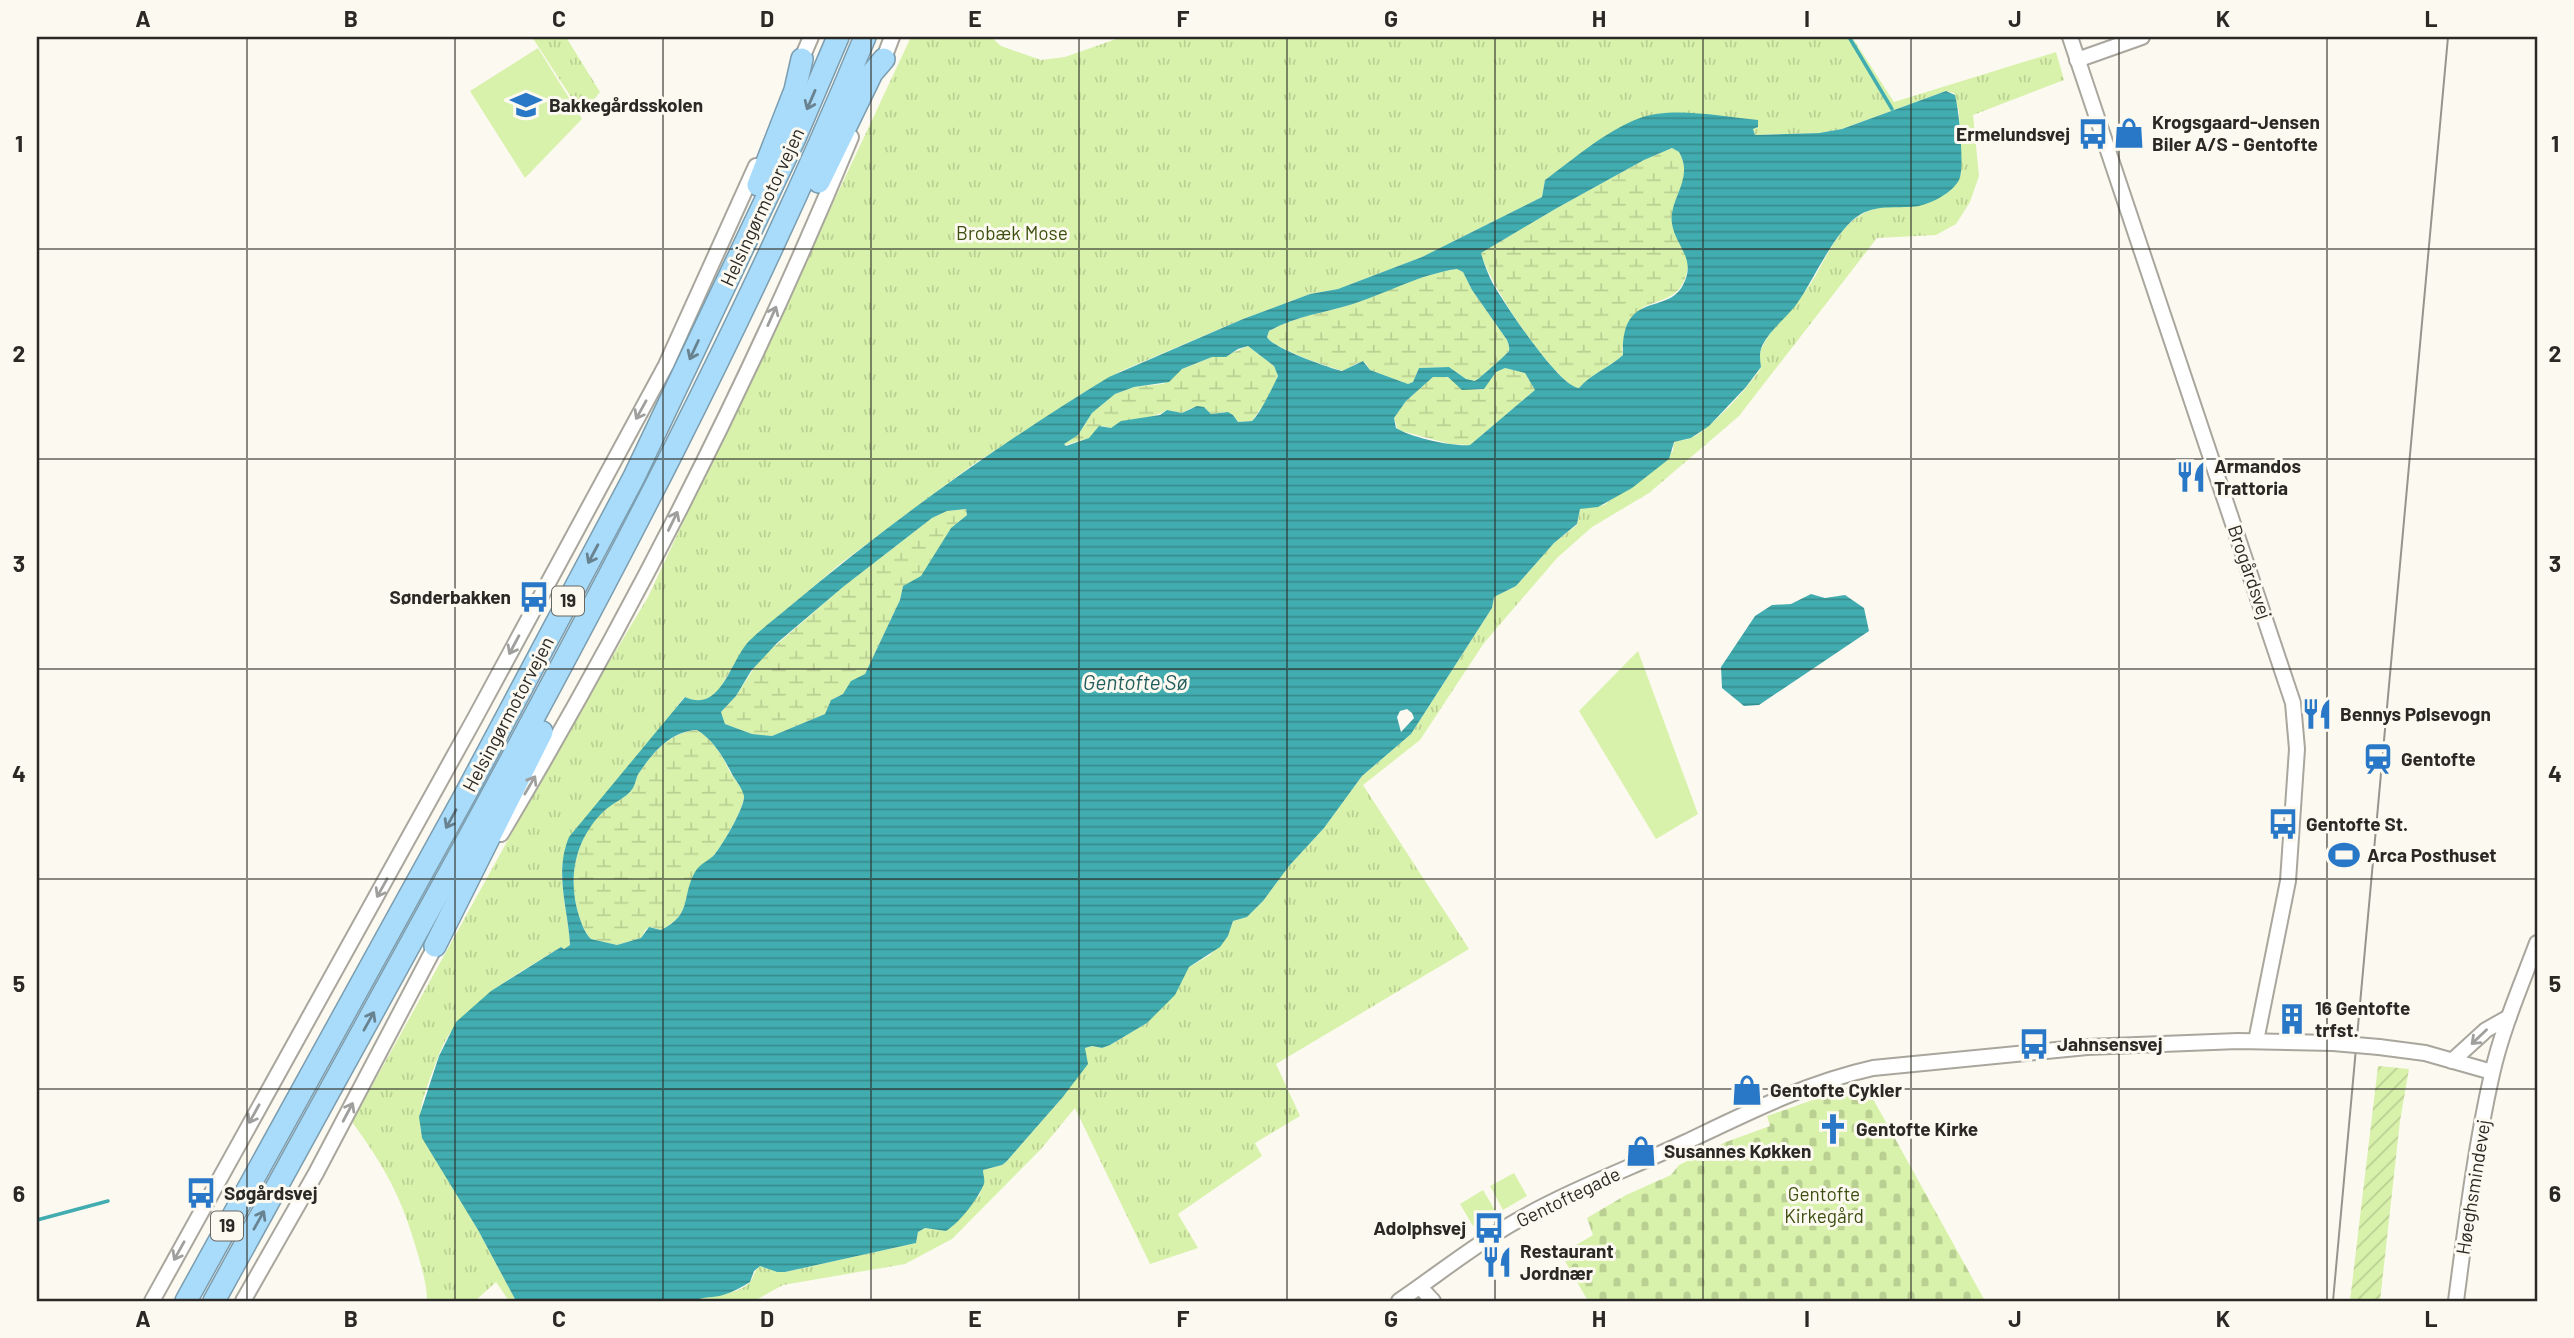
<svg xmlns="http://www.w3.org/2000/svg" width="2574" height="1338" font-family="Barlow,sans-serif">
	<defs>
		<pattern id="wetland-marsh" width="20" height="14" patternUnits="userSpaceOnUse" patternTransform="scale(1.75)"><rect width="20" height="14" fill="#d8f2ab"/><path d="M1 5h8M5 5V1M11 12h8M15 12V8" fill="none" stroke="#bad093"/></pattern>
		<pattern id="cemetery-stones" width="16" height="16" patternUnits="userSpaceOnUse" patternTransform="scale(1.75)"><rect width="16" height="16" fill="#d8f2ab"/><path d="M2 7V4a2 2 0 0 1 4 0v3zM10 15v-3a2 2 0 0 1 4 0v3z" fill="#bad093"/></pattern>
		<pattern id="park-tufts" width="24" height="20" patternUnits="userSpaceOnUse" patternTransform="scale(1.75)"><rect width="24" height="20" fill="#d8f2ab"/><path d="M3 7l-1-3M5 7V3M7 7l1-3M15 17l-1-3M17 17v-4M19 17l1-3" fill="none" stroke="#bad093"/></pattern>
		<pattern id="garden-furrows" width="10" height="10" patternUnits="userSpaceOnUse" patternTransform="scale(1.75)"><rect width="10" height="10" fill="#d8f2ab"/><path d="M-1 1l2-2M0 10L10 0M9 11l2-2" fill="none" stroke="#bad093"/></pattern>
		<pattern id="water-rules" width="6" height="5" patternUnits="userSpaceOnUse" patternTransform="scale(1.75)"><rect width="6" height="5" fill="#42adb0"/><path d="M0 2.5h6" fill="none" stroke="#378d8f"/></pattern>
	</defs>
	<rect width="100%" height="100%" fill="#fcf9f0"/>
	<!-- grass -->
	<g fill="#d8f2ab">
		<path d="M538,48L582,119L525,178L470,91Z"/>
		<path d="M1638,651L1698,814L1656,839L1579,711Z"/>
		<path d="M1514,1173L1527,1196L1503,1210L1490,1186Z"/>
		<path d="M1483,1190L1496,1212L1473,1226L1460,1204Z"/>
	</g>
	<!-- wetland -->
	<g fill="url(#wetland-marsh)">
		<path d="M1672,148L1679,152C1694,177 1674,193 1672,215C1671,231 1681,241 1687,255C1689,261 1688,266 1687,272C1681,297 1666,298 1643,307L1622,348L1623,355C1609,368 1592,373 1579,388L1574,387C1545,368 1491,287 1481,253L1557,208L1644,160Z"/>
		<path d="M1457,269L1463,272L1472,290L1507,340C1508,344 1510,347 1509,351C1508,353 1478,380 1475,381L1466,379L1449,367L1419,368L1413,382L1408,384L1370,370L1365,362L1357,363L1344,371C1329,368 1273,348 1267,337L1269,331C1295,316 1325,313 1353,304C1387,292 1421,274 1457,269Z"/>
		<path d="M1248,346L1274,366L1278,376L1266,401L1252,421L1238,422L1233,415L1224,412L1211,414L1204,407L1191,408L1182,413L1167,410C1151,420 1130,418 1111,428L1102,426L1090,438L1065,445L1064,443L1078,435L1092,413L1115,394L1134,387L1163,384L1172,379L1178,371L1212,357L1230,354Z"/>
		<path d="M1505,368L1525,373L1535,390L1470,445L1450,444L1398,430L1394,418L1406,401L1433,377C1455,372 1459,393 1483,389L1496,372Z"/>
		<path d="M966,509L967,515L951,528L924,573L917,580L903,586L900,600L865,674L843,694L831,700L825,714L772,736L752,734L725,724L721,712L736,696L760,659L843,587L932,518L947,511Z"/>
		<path d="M697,730C713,740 722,755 730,772C734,779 742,787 744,795C745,807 723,844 715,854C709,861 701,864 696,872C682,897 692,914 661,930L651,927L646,929L641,938L617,945L591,939C585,933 582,924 579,916C567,878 575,840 603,811C612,803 627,798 633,788C636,783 636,777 639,773C653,752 671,732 697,730Z"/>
	</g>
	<!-- cemetery -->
	<path fill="url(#cemetery-stones)" d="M1855,1085L1867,1088L1985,1301H1588L1561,1254L1593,1235L1587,1218L1626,1195L1671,1175L1679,1165L1726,1142L1770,1126L1767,1116Z"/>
	<!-- park -->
	<g fill="url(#park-tufts)">
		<path d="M532,37H566L600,92L582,114Z"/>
		<path d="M911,37H991L1001,46L1041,60L1065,57L1122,37H1852L1894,102L2056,52L2064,80L1973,115L1979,176L1970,202L1956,224L1936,235L1877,238L1739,416L1649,493L1592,527L1557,558L1484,643L1420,740L1363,785L1469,949L1276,1064L1300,1116L1255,1143L1262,1156L1178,1214L1198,1248L1150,1264L1075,1108L1041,1149L952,1239L905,1264L783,1285L754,1301H695C709,1293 733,1297 748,1284C754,1279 753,1271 760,1266L777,1272H785L916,1243L918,1232L925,1228L946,1231L980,1194L983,1170L1002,1165L1006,1162L1062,1098L1085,1048L1092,1046L1102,1048L1110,1045L1147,1023L1189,967L1210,955L1228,936L1233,921L1247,917L1263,901L1289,866L1324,828L1362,776L1411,734L1492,608L1494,597L1516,586L1554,543L1577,525L1580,509L1604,505L1673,451L1674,442C1681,440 1689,440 1695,436C1717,422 1747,389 1761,368C1760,360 1759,353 1762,347C1774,323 1796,305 1811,283C1826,259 1839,224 1866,212C1892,201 1950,205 1961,174L1959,112L1954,93L1946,91L1842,129L1819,133L1755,135L1753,129L1757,127L1641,118L1593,145L1545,180L1542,197L1422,257L1338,289L1310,294L1243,319L1121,371L1080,395L971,466L840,564L748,642L718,691C706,702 698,703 684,697L562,863C561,891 568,918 570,945L564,949L561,947C519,973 477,995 448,1036C440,1049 435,1066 429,1081C422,1101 417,1117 422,1137L478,1230L516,1301H509L496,1282L475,1301H427C427,1284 421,1265 416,1248C401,1195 384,1166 352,1122L571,726L648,597Z"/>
	</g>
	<!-- garden -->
	<path fill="url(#garden-furrows)" d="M2378,1066L2409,1069L2400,1121L2380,1301H2350Z"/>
	<!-- water -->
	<g fill="url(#water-rules)" fill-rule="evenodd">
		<path d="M1946,91L1955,95C1959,110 1965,169 1959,180C1952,193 1932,203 1919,206C1899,209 1880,204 1861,214C1835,229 1814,280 1796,305C1785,319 1770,330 1762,346C1759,353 1760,360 1761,367L1746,387L1709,426L1691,438L1674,442L1669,459L1632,488L1598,507L1580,509L1577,524L1554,543L1516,586L1494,597L1492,608L1411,734L1362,776L1324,828L1289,866L1263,901L1247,917L1233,921L1228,936L1220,947L1189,967L1175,995L1147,1023L1110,1045L1102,1048L1092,1046L1085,1048L1088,1064L1062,1098L1006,1162L1002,1165L983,1170C983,1175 986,1182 983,1186C977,1200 960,1222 946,1231L925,1228L918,1232L916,1243L785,1272H777L760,1266L754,1271L750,1282C742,1287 733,1292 723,1295C714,1298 703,1296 694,1301H516L478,1230L422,1138L419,1117L439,1056L456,1022L491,991L561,947L564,949L570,945C568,908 554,873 569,837L685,697C721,714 730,661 749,641C761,629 776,618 789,607C890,522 996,446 1109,377L1243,319L1310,294L1338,289L1422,257L1542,197L1545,180C1574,159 1605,131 1640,118C1672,106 1724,117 1758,120V127L1753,129L1755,135L1819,133L1842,129ZM1672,148L1679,152C1695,179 1668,199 1672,224C1676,247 1697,259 1683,285C1667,316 1621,289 1623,355C1609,368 1592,373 1579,388C1559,387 1505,304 1493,284C1488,274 1484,264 1481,253L1557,208L1644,160ZM1457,269L1463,272L1472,290L1507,340C1508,343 1510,347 1509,351C1508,353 1479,379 1475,381L1466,379L1449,367L1419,368L1413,382L1408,384L1370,370L1363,361L1342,371C1327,367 1273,348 1267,337L1269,331C1295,316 1325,313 1353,304C1387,293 1421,274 1457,269ZM1248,346L1274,366L1278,376C1273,386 1260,414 1252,421L1238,422L1233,415L1228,412L1211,414L1204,407L1197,406L1182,413L1167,410L1160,415L1121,421L1111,428L1099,426L1089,438L1066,446L1064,444L1078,435L1092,413L1115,394L1134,387L1169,382L1182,369L1212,357H1226L1238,349ZM1505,368L1525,373L1535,390L1470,445C1453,447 1410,437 1396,428L1394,418L1406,401L1433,377H1448L1462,390L1484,389L1496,372ZM966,509L967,515L951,528L921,576L903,586L900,600L865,674L851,681L843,694L831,700L825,714L772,736L752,734L725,724L721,712L736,696L751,671L777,643L843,587L932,518L947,511ZM1407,709L1412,713L1414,718L1401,732L1397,717L1400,711ZM697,730C713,740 722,755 731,772C734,779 742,787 744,796C745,807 723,844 715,854C709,861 700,863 695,872C681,897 693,914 661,930L649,927L641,938L617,945L591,939C585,933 582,925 579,916C567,878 575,839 604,811C612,803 627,798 633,788C636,783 636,777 639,773C653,752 671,731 697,730Z"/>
		<path d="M1811,594L1825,598L1845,595L1864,608L1869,631L1759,705L1744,706L1722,688L1721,667L1755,616L1772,605L1791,604Z"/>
	</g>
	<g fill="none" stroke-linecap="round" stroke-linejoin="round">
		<!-- stream -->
		<g stroke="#42adb0" stroke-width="3.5">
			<path d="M1849,37L1892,109"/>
			<path d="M37,1220L108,1201"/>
		</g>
		<defs>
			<g id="tertiary">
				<path d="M2070,37L2293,703L2297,749L2288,881L2256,1041"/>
				<path d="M2077,60L2142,37"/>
				<path d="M881,66L892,37"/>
				<path d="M798,67L811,37"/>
				<path d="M501,834C632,613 753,375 851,137"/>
				<path d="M2379,1047L2425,1053L2492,1072"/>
				<path d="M2452,1061L2486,1030L2509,1017"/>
				<path d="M1420,1287L1433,1301"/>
				<path d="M152,1301L475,718L666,365L756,166"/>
				<path d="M243,1301L316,1173L439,939"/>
				<path d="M1399,1301C1437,1275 1473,1246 1513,1223C1568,1191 1628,1169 1686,1142C1747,1113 1806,1083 1873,1068L2087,1047L2238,1041L2333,1043"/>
				<path d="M2456,1301C2466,1225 2475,1149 2492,1074C2502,1029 2521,986 2537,943"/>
			</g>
			<g id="motorway">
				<path d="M819,182L872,73L884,59"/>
				<path d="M758,185L795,90L802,59"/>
				<path d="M435,946L542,732"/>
				<path d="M186,1301L465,795L634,477L795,138L838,37"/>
				<path d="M214,1301C297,1151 380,1001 462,850C607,584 749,317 865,37"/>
			</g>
		</defs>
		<!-- tertiary casing -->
		<use href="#tertiary" stroke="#a8a69d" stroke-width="18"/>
		<!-- motorway casing -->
		<use href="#motorway" stroke="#7c9daf" stroke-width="24"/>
		<!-- tertiary -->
		<use href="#tertiary" stroke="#fff" stroke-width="14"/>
		<!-- motorway -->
		<use href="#motorway" stroke="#a8dcfa" stroke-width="21"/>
		<!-- tram -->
		<path stroke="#96948d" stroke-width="2" d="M2333,1301L2448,37"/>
		<defs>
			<path id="tertiary-bridge" d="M2333,1043L2379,1047"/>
		</defs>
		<!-- tertiary-bridge casing -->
		<use href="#tertiary-bridge" stroke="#a8a69d" stroke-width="18" stroke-linecap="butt"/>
		<!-- tertiary-bridge -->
		<use href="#tertiary-bridge" stroke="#fff" stroke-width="14"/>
	</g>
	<!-- one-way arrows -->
	<defs><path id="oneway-shaft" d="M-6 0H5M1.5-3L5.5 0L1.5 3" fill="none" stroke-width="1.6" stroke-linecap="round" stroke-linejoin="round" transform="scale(1.75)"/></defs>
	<g stroke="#698290">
		<use href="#oneway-shaft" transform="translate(811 100) rotate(113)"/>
		<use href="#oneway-shaft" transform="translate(694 350) rotate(115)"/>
		<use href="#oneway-shaft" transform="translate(593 554) rotate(118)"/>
		<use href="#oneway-shaft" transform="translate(451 819) rotate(119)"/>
		<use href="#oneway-shaft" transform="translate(369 1021) rotate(-61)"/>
		<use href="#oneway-shaft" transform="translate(259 1220) rotate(-61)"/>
	</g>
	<g stroke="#9f9f9d">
		<use href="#oneway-shaft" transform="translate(772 316) rotate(-66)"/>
		<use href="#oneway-shaft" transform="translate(641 410) rotate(119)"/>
		<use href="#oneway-shaft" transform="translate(673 521) rotate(-64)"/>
		<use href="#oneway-shaft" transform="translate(514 645) rotate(118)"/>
		<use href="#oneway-shaft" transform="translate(530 785) rotate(-60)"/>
		<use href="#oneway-shaft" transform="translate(382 888) rotate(119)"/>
		<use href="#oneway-shaft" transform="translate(2479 1037) rotate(136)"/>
		<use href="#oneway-shaft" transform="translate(348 1112) rotate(-62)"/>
		<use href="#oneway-shaft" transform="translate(254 1114) rotate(119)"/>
		<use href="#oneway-shaft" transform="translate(179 1251) rotate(119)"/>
	</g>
	<!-- grid -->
	<path fill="none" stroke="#2a2925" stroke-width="2" stroke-opacity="0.55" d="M247,37V1301M455,37V1301M663,37V1301M871,37V1301M1079,37V1301M1287,37V1301M1495,37V1301M1703,37V1301M1911,37V1301M2119,37V1301M2327,37V1301M37,249H2537M37,459H2537M37,669H2537M37,879H2537M37,1089H2537"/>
	<!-- icons -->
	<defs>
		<symbol id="school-bare" viewBox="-9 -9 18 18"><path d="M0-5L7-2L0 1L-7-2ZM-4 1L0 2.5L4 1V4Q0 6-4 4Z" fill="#2878c7" stroke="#fcf9f0" stroke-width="2.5" paint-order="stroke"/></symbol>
		<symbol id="shop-bare" viewBox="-9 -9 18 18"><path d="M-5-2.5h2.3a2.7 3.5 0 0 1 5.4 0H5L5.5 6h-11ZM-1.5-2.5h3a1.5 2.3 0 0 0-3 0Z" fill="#2878c7" stroke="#fcf9f0" stroke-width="2.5" paint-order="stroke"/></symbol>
		<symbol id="bus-bare" viewBox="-9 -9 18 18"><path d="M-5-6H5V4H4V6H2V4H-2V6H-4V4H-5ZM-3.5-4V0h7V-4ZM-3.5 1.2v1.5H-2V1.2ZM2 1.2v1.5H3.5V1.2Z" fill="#2878c7" stroke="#fcf9f0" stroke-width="2.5" paint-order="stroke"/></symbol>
		<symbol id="restaurant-bare" viewBox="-9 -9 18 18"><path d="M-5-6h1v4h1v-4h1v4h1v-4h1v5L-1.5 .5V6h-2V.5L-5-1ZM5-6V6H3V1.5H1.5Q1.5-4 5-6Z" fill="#2878c7" stroke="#fcf9f0" stroke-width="2.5" paint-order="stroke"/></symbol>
		<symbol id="station-bare" viewBox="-9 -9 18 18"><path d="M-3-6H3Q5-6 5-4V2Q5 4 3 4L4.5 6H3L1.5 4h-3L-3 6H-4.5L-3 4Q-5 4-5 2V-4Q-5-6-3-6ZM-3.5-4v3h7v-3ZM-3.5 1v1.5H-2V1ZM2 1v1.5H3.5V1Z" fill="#2878c7" stroke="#fcf9f0" stroke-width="2.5" paint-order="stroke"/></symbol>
		<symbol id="stadium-bare" viewBox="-9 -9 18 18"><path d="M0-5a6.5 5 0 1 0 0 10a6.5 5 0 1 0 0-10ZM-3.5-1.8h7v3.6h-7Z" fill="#2878c7" stroke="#fcf9f0" stroke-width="2.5" paint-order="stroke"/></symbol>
		<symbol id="building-bare" viewBox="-9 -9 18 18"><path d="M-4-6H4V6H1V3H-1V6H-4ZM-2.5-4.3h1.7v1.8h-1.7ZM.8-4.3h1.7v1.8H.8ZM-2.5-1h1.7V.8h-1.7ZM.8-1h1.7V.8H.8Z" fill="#2878c7" stroke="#fcf9f0" stroke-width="2.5" paint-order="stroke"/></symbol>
		<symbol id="church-bare" viewBox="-9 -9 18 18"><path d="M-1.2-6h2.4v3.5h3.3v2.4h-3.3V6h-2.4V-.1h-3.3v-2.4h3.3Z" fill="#2878c7" stroke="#fcf9f0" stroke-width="2.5" paint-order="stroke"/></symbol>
	</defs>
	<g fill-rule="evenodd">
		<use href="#school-bare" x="504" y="83" width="44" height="44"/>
		<use href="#shop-bare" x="2107" y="111" width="44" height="44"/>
		<use href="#bus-bare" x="2071" y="112" width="44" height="44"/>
		<use href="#restaurant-bare" x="2169" y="455" width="44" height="44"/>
		<use href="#bus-bare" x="512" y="575" width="44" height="44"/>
		<use href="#restaurant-bare" x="2295" y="692" width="44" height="44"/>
		<use href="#station-bare" x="2356" y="737" width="44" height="44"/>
		<use href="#bus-bare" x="2261" y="802" width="44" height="44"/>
		<use href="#stadium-bare" x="2322" y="833" width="44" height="44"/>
		<use href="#building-bare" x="2270" y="997" width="44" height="44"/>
		<use href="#bus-bare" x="2012" y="1022" width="44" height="44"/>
		<use href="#shop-bare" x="1725" y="1068" width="44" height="44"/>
		<use href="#church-bare" x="1811" y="1107" width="44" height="44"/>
		<use href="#shop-bare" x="1619" y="1129" width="44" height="44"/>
		<use href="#bus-bare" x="179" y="1171" width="44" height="44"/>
		<use href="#bus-bare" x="1467" y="1206" width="44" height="44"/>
		<use href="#restaurant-bare" x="1475" y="1240" width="44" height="44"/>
	</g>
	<g text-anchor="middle" stroke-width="6" stroke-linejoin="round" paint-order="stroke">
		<!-- shield labels -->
		<g fill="#fcf9f0" stroke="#696762" stroke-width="2">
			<rect x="552" y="586.5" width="32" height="29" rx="5"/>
			<rect x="211" y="1211.5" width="32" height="29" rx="5"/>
		</g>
		<g font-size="18" font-weight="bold" fill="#2a2925">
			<text x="568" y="607">19</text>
			<text x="227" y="1232">19</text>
		</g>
		<!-- poi labels -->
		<g font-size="19" font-weight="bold" fill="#2a2925" stroke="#fcf9f0" text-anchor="start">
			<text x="549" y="112">Bakkegårdsskolen</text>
			<text x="2152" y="129">Krogsgaard-Jensen<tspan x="2152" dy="22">Biler A/S - Gentofte</tspan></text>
			<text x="2070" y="141" text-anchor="end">Ermelundsvej</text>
			<text x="2214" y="473">Armandos<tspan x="2214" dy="22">Trattoria</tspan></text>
			<text x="511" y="604" text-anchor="end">Sønderbakken</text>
			<text x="2340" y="721">Bennys Pølsevogn</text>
			<text x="2401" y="766">Gentofte</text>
			<text x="2306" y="831">Gentofte St.</text>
			<text x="2367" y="862">Arca Posthuset</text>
			<text x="2315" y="1015">16 Gentofte<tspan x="2315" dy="22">trfst.</tspan></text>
			<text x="2057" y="1051">Jahnsensvej</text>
			<text x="1770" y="1097">Gentofte Cykler</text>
			<text x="1856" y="1136">Gentofte Kirke</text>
			<text x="1664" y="1158">Susannes Køkken</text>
			<text x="224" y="1200">Søgårdsvej</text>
			<text x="1466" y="1235" text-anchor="end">Adolphsvej</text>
			<text x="1520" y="1258">Restaurant<tspan x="1520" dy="22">Jordnær</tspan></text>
		</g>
		<!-- street labels -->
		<g font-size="19" fill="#2a2925" stroke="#fcf9f0">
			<text transform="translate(762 207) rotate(-65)" y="7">Helsingørmotorvejen</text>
			<text transform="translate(2250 572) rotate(71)" y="7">Brogårdsvej</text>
			<text transform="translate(508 714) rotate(-62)" y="7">Helsingørmotorvejen</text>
			<text transform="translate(2473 1187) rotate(-81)" y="7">Høeghsmindevej</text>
			<text transform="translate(1568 1197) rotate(-26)" y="7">Gentoftegade</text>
		</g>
		<!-- park labels -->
		<g font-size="19" fill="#3c4e0d" stroke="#fcf9f0">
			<text x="1012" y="240">Brobæk Mose</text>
			<text x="1824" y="1201">Gentofte<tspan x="1824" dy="22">Kirkegård</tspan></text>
		</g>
		<!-- water labels -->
		<g font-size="21" font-style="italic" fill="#225d5e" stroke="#fcf9f0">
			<text x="1135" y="690">Gentofte Sø</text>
		</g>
	</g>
	<!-- border -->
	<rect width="2574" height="1338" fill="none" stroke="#fcf9f0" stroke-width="77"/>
	<rect x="38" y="38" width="2498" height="1262" fill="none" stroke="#2a2925" stroke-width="2.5"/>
	<g font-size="23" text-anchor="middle" font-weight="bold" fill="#2a2925">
		<text x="143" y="27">A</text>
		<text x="351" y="27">B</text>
		<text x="559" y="27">C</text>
		<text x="767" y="27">D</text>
		<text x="975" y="27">E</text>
		<text x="1183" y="27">F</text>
		<text x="1391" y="27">G</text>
		<text x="1599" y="27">H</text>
		<text x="1807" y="27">I</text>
		<text x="2015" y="27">J</text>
		<text x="2223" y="27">K</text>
		<text x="2431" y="27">L</text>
		<text x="19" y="152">1</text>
		<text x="2555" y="152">1</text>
		<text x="19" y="362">2</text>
		<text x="2555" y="362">2</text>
		<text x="19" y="572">3</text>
		<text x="2555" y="572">3</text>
		<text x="19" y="782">4</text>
		<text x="2555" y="782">4</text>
		<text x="19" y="992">5</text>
		<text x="2555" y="992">5</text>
		<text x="19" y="1202">6</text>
		<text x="2555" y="1202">6</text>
		<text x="143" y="1327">A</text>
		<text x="351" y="1327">B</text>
		<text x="559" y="1327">C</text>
		<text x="767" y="1327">D</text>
		<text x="975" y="1327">E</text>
		<text x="1183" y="1327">F</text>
		<text x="1391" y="1327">G</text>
		<text x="1599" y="1327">H</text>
		<text x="1807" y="1327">I</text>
		<text x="2015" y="1327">J</text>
		<text x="2223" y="1327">K</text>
		<text x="2431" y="1327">L</text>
	</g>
</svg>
